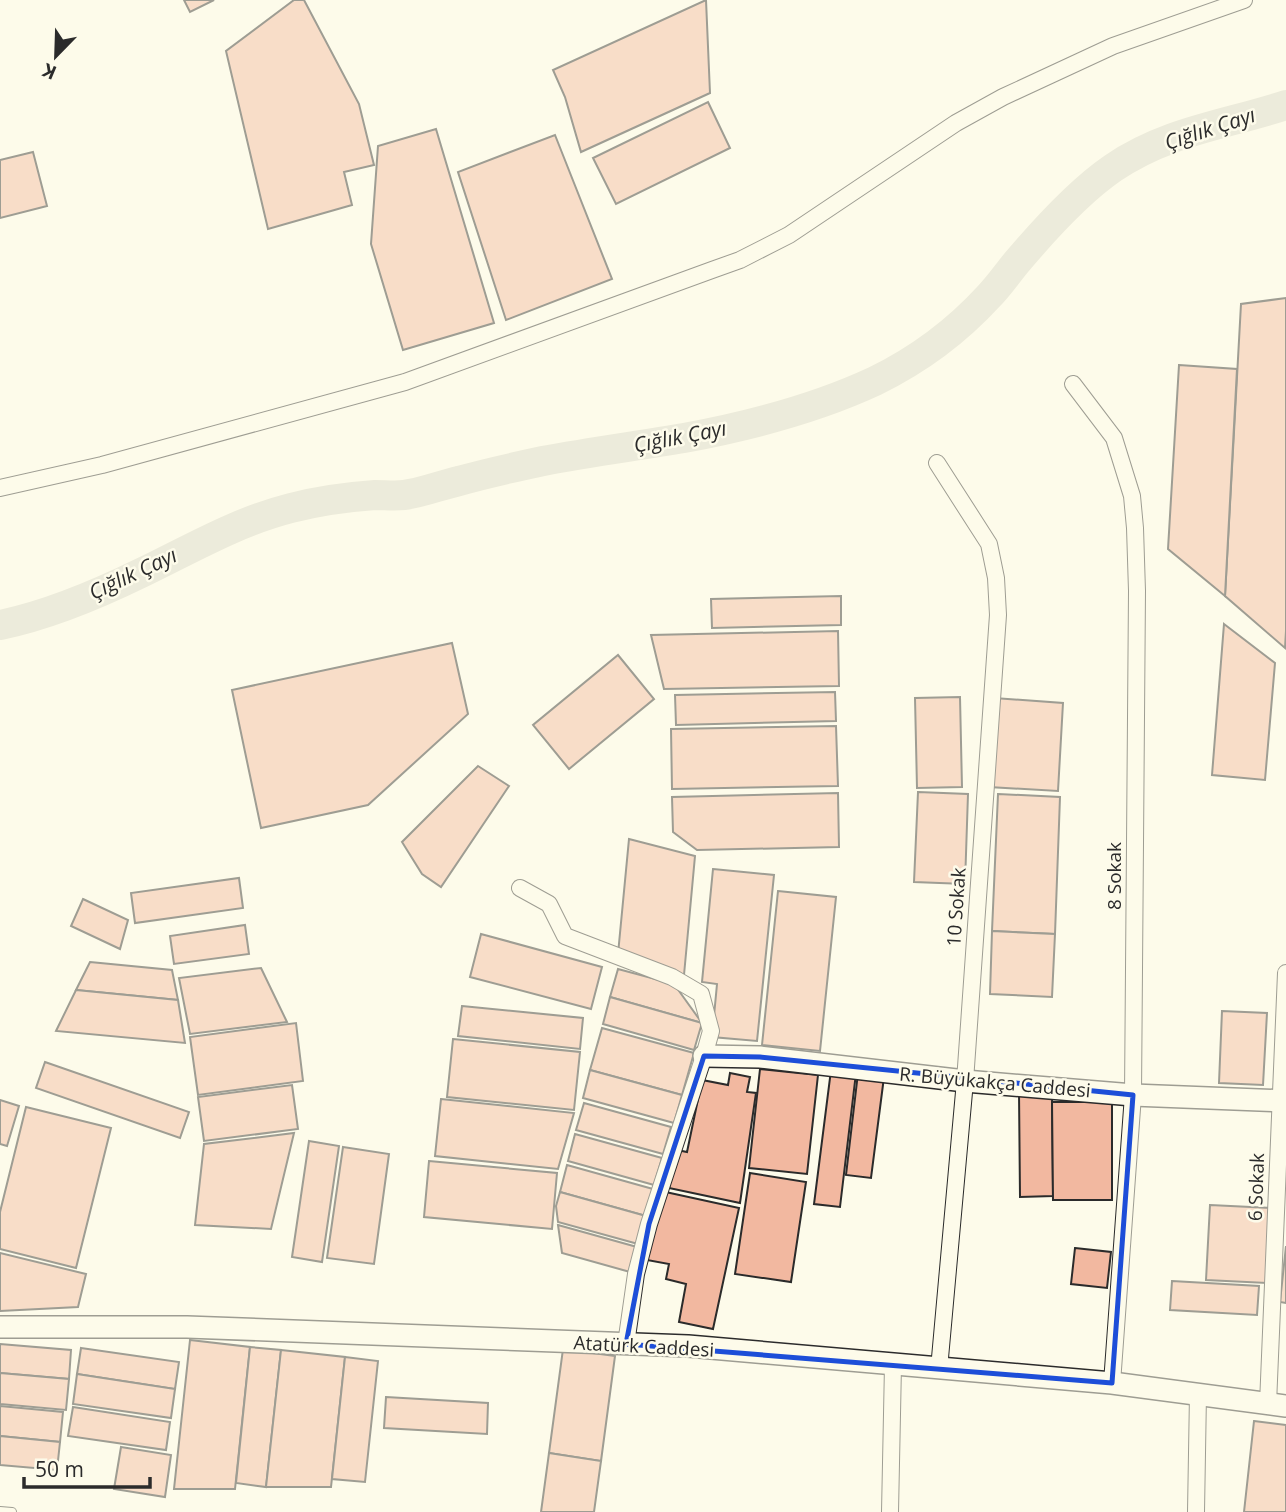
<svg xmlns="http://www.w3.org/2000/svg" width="1286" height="1512" font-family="'Open Sans',sans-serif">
	<rect width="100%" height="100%" fill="#fdfbea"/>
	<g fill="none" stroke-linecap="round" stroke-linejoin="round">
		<!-- river -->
		<path stroke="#d8d7c9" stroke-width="30" d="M0,625C49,615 96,595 141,573C191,549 236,522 291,508C318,501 347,497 375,495C385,495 395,496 404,495C422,493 441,485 459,481C487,473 515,467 543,461C590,452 637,446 684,438C749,426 815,409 875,381C918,360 957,331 989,296C999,286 1007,274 1016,263C1043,231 1078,192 1113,168C1167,131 1225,125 1286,105"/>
	</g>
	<!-- building -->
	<g fill="#f2b8a0" stroke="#2b2b2b" stroke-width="2">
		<path d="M184,0H214L190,12Z"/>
		<path d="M294,0H304L359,104L374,165L344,172L352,205L268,229L226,51Z"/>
		<path d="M706,0L710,93L581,152L565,97L553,70Z"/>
		<path d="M708,102L730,148L616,204L593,158Z"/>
		<path d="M436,129L494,323L403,350L371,244L378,146Z"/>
		<path d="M555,135L612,279L506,320L458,172Z"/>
		<path d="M33,152L47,206L0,218V160Z"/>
		<path d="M1286,298V631L1285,648L1225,596L1241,304Z"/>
		<path d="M1179,365L1237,369L1225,596L1168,549Z"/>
		<path d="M841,596V625L712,628L711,599Z"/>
		<path d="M1224,624L1275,663L1265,780L1212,775Z"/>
		<path d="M838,631L839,686L664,689L651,635Z"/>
		<path d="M452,643L468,714L368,805L261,828L232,690Z"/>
		<path d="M618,655L654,699L569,769L533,725Z"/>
		<path d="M835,692L836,721L676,725L675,695Z"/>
		<path d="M960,697L962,787L917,788L915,698Z"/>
		<path d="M994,698L1063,703L1058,791L989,787Z"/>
		<path d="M836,726L838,786L672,789L671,729Z"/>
		<path d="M478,766L509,786L441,887L422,874L402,842Z"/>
		<path d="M918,792L968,794L965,884L914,882Z"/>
		<path d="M838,793L839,847L697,850L673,832L672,797Z"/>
		<path d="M998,794L1060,797L1055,934L992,931Z"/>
		<path d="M629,839L695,856L684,975L618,954Z"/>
		<path d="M713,869L774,875L757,1041L712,1037L717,984L702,982Z"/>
		<path d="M239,878L243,908L135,923L131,893Z"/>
		<path d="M778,891L836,897L820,1051L762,1045Z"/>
		<path d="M83,899L128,920L120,949L71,926Z"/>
		<path d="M245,925L249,954L174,964L170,936Z"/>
		<path d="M992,931L1055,934L1052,997L990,994Z"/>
		<path d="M481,934L602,967L591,1009L470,977Z"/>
		<path d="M90,962L172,970L178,1000L76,990Z"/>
		<path d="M261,968L287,1022L190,1034L179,978Z"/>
		<path d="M618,969L674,984L702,1023L610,997Z"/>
		<path d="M76,990L178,1000L185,1043L56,1031Z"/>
		<path d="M610,997L702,1023L694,1050L603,1024Z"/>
		<path d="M462,1006L583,1018L580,1049L458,1036Z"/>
		<path d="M1222,1011L1267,1013L1263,1085L1219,1083Z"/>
		<path d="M296,1023L303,1081L198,1095L190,1037Z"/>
		<path d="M602,1028L694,1053L682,1095L590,1070Z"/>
		<path d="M453,1039L580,1052L574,1110L447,1097Z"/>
		<path d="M45,1062L189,1112L180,1138L36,1088Z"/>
		<path d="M760,1069L818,1075L807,1174L749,1168Z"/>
		<path d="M590,1070L682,1095L674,1123L583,1098Z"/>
		<path d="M831,1070L856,1073L840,1207L814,1204Z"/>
		<path d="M730,1073L750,1077L747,1092L756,1093L740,1203L669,1188L677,1150L687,1152L702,1080L728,1085Z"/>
		<path d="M858,1073L884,1077L871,1178L846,1175Z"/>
		<path d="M292,1085L298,1129L204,1141L198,1097Z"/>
		<path d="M1019,1092H1052L1053,1196L1020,1197Z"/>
		<path d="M441,1099L574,1113L558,1169L435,1156Z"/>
		<path d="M0,1100L19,1106L7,1146L0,1144Z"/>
		<path d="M1052,1102H1112V1200H1053Z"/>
		<path d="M584,1103L671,1127L663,1154L576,1130Z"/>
		<path d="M26,1107L111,1128L76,1268L0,1249V1212Z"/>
		<path d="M294,1133L271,1229L195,1225L204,1144Z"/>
		<path d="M575,1134L662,1158L654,1185L568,1161Z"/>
		<path d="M309,1141L339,1146L322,1262L292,1257Z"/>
		<path d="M343,1147L389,1154L374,1264L327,1258Z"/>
		<path d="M429,1161L557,1173L552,1229L424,1217Z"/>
		<path d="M567,1165L653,1189L646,1216L560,1192Z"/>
		<path d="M750,1173L806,1182L791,1282L735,1274Z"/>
		<path d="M661,1191L739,1208L713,1329L679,1322L686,1284L666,1279L669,1264L647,1260Z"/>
		<path d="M560,1192L646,1216L638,1244L558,1222L556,1206Z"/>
		<path d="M1210,1205L1271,1208L1267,1283L1206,1280Z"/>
		<path d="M558,1225L637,1247L630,1272L562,1253Z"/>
		<path d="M1286,1246V1303L1280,1302Z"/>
		<path d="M1075,1248L1111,1252L1107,1288L1071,1284Z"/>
		<path d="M0,1253L86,1274L78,1307L0,1311Z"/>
		<path d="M1172,1281L1259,1286L1257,1315L1170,1310Z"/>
		<path d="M190,1340L250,1347L235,1489H174Z"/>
		<path d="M0,1344L71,1350L69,1379L0,1373Z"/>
		<path d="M250,1347L281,1350L266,1487L236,1483Z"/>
		<path d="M81,1348L179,1362L175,1389L77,1374Z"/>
		<path d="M563,1349L615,1356L601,1461L549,1453Z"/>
		<path d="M281,1350L345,1357L331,1487H266Z"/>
		<path d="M345,1357L378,1361L365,1482L332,1479Z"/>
		<path d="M0,1373L69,1379L66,1410L0,1404Z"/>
		<path d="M77,1374L175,1389L171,1418L73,1404Z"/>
		<path d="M386,1397L488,1403L487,1434L384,1428Z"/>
		<path d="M0,1406L63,1412L60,1442L0,1436Z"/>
		<path d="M73,1407L170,1422L166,1450L68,1436Z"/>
		<path d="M1254,1421L1286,1425V1512H1244Z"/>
		<path d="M0,1436L60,1442L57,1470L0,1465Z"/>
		<path d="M121,1447L171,1455L165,1497L114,1489Z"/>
		<path d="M549,1453L601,1461L594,1512H541Z"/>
	</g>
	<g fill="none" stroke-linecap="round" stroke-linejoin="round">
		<defs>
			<path id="lane" d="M0,1511L12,1512"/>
			<g id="street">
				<path d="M1073,384L1114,438L1132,496L1135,528L1137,591L1133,1095L1112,1383"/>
				<path d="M937,463L989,544L996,578L998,615L965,1081L939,1369"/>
				<path d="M0,488L102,465L405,382L712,270L740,260L789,235L956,123L1003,97L1113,46L1244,0"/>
				<path d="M520,888L549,904L565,936L672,977L701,994L711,1031L704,1056L649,1224L636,1274L626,1344"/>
				<path d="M1268,1404L1286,973"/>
				<path d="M890,1512L893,1365"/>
				<path d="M1196,1512L1198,1394"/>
			</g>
			<g id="secondary">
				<path d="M704,1056L760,1057L965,1081L1133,1095L1286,1101"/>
				<path d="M0,1327H187L688,1346L1112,1383L1286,1406"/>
			</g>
		</defs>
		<!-- lane casing -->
		<use href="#lane" stroke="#2b2b2b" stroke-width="10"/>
		<!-- street casing -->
		<use href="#street" stroke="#2b2b2b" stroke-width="18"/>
		<!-- secondary casing -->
		<use href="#secondary" stroke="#2b2b2b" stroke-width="24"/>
		<!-- lane -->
		<use href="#lane" stroke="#fdfbea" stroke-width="8"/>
		<!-- street -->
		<use href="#street" stroke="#fdfbea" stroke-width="16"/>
		<!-- secondary -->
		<use href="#secondary" stroke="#fdfbea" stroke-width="21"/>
	</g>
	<!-- marked area -->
	<path d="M0 0H1286V1512H0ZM704,1056L760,1057L1133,1095L1112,1383L626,1344L649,1224Z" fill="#fdfbea" fill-opacity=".55" fill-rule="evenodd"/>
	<path fill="none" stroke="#1d4ed8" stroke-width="5" stroke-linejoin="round" d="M704,1056L760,1057L1133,1095L1112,1383L626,1344L649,1224Z"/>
	<g text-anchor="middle" stroke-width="5" stroke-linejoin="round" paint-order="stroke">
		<!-- street labels -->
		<g font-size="19" fill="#2b2b2b" stroke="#fdfbea">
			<text transform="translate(1114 876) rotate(-90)" y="7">8 Sokak</text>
			<text transform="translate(956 907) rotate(-86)" y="7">10 Sokak</text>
			<text transform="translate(995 1082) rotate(5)" y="7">R. Büyükakça Caddesi</text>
			<text transform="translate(1256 1187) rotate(-88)" y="7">6 Sokak</text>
			<text transform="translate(644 1346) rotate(3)" y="7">Atatürk Caddesi</text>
		</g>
		<!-- water labels -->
		<g font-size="21" font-style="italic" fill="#2b2b2b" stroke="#fdfbea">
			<text transform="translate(1210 129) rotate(-18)" y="7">Çığlık Çayı</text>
			<text transform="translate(680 437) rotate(-11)" y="7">Çığlık Çayı</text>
			<text transform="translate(133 574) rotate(-25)" y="7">Çığlık Çayı</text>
		</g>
	</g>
	<!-- north arrow -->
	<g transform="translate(56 56) rotate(203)" stroke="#fdfbea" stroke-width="5" paint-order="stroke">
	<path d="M0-5L12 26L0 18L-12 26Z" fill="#2b2b2b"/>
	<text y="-10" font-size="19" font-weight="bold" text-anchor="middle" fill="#2b2b2b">K</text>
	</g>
	<!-- scale -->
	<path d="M24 1477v10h126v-10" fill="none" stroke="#2b2b2b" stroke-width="3.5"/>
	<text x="35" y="1477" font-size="21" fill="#2b2b2b" stroke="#fdfbea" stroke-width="5" paint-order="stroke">50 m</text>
</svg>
